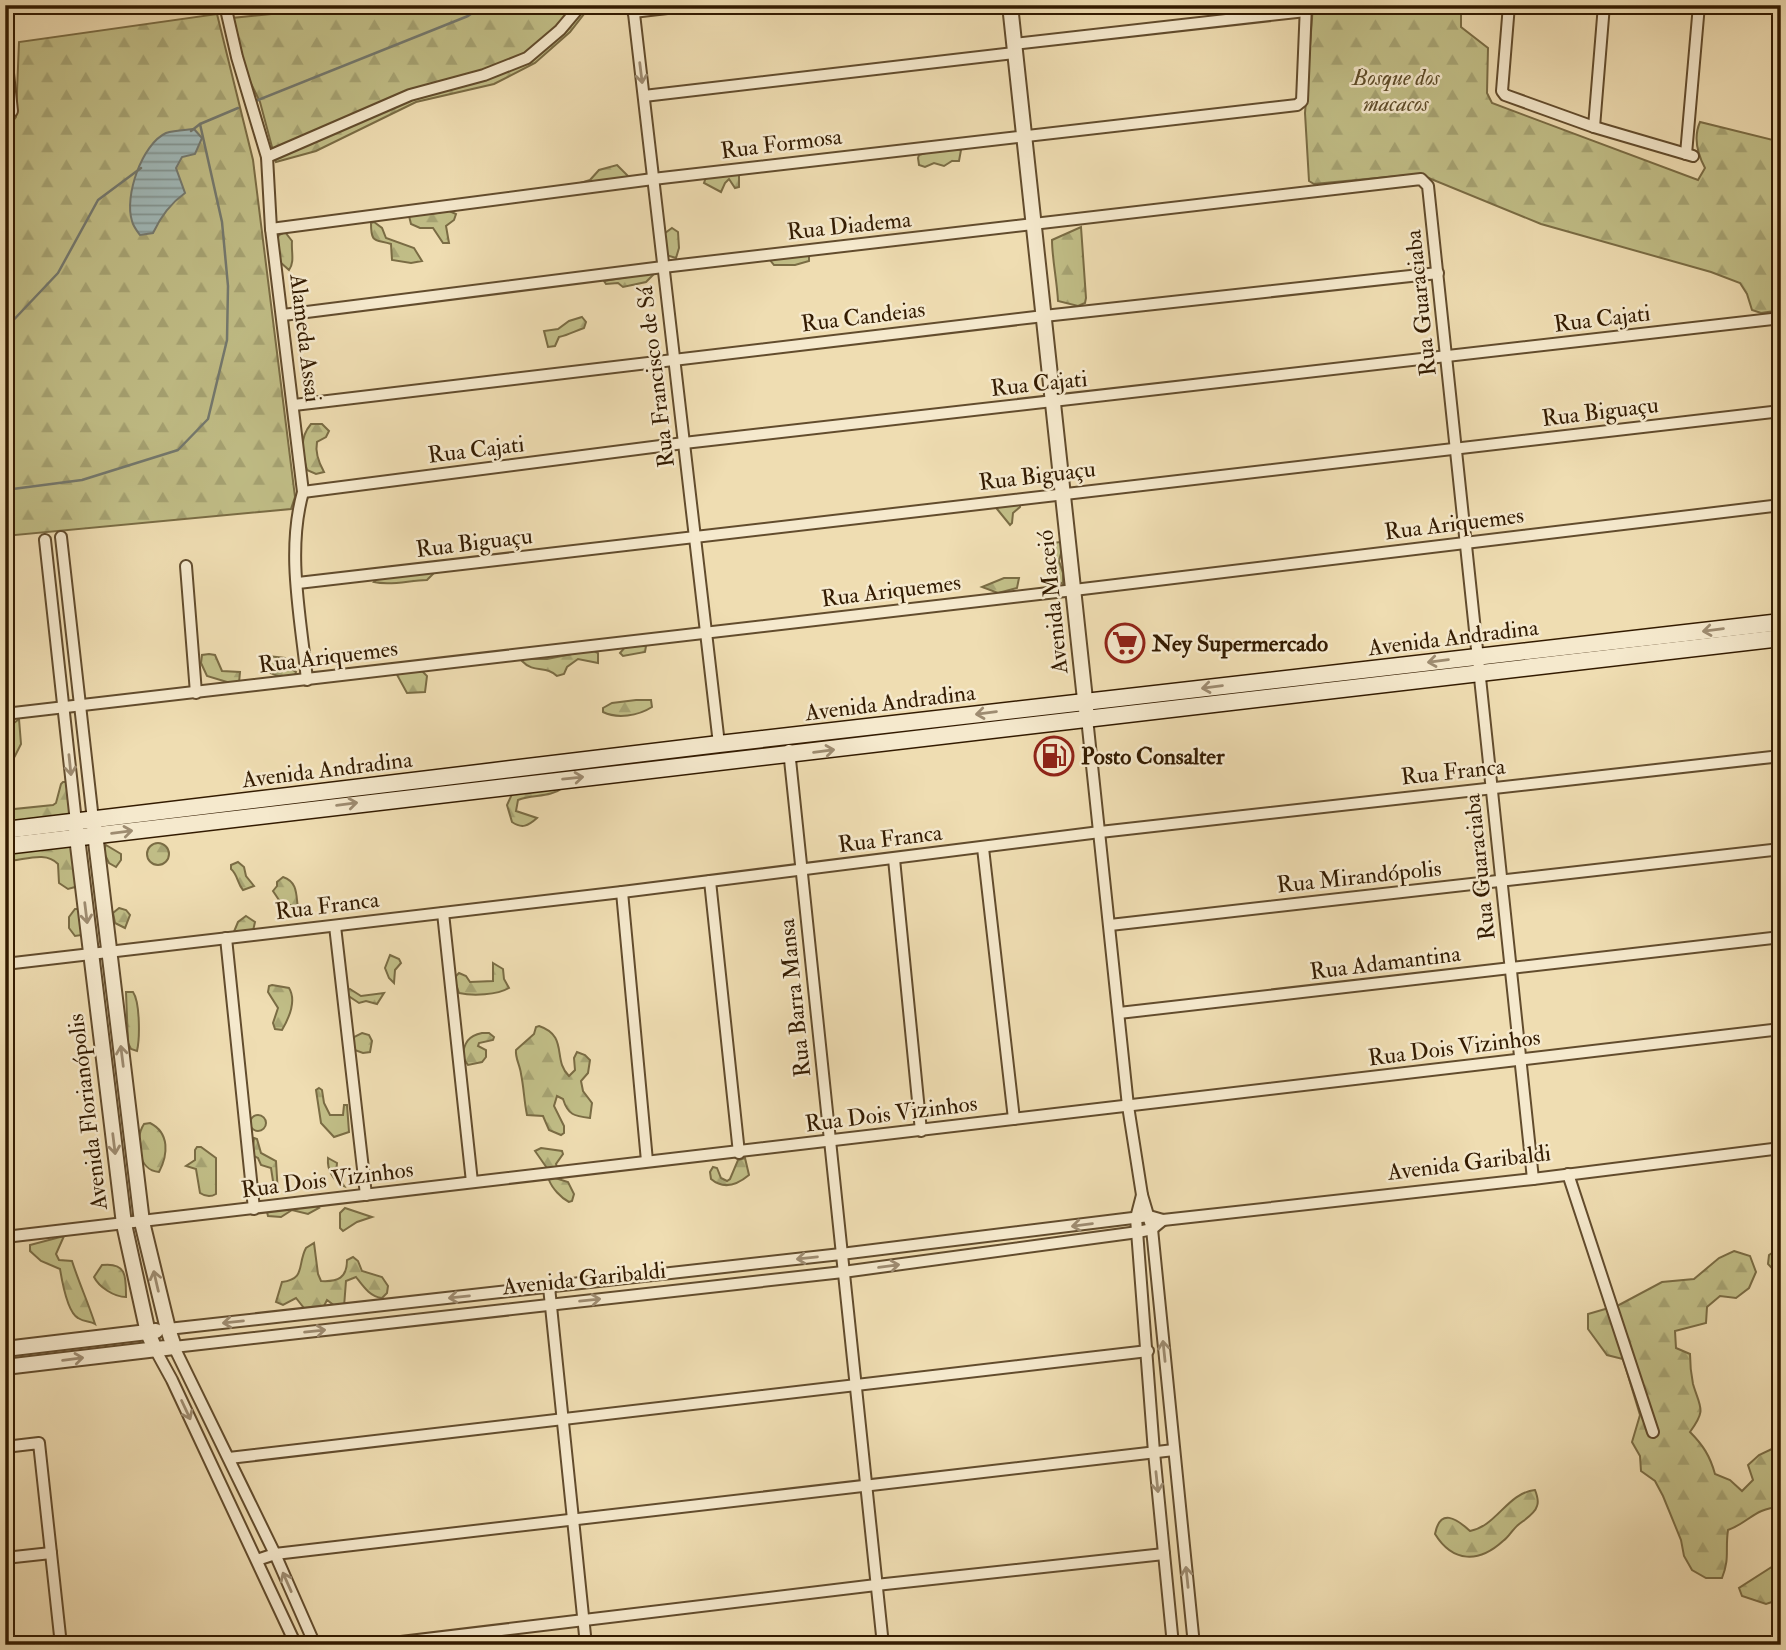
<svg xmlns="http://www.w3.org/2000/svg" width="1786" height="1650" font-family="'IM FELL Double Pica',serif">
	<defs>
		<pattern id="forest-firs" width="22" height="20" patternUnits="userSpaceOnUse" patternTransform="scale(1.75)"><rect width="22" height="20" fill="#c1be87"/><path d="M5 1l3.5 6h-7zM16 11l3.5 6h-7z" fill="#a6a373"/></pattern>
		<pattern id="water-rules" width="6" height="5" patternUnits="userSpaceOnUse" patternTransform="scale(1.75)"><rect width="6" height="5" fill="#a0b8b8"/><path d="M0 2.5h6" fill="none" stroke="#839593"/></pattern>
	</defs>
	<rect width="100%" height="100%" fill="#efddb2"/>
	<filter id="stains"><feTurbulence type="fractalNoise" baseFrequency=".00286" numOctaves="4"/><feColorMatrix values="0 0 0 0 .2 0 0 0 0 .09 0 0 0 0 .02 0 0 0 .5 -.17"/></filter>
	<radialGradient id="worn" r=".72"><stop offset=".6" stop-color="#630" stop-opacity="0"/><stop offset="1" stop-color="#630" stop-opacity=".3"/></radialGradient>
	<!-- forest -->
	<g fill="url(#forest-firs)" stroke="#7a6c44" stroke-width="2">
		<path d="M361,5H591L570,32L535,63L494,84L416,102L316,151L276,162L260,102L245,71L232,18Z"/>
		<path d="M1313,5H1461V27L1488,48L1487,93L1492,103L1698,180L1705,168C1697,153 1693,138 1700,122L1781,142V310L1761,313L1752,310L1747,294L1740,283L1711,272L1541,224L1419,174L1314,184L1309,181L1305,113Z"/>
		<path d="M217,14L253,160L295,497L291,509L5,536V132L16,117L19,42Z"/>
		<path d="M957,149L961,150L959,161H952L944,166L934,163L925,167L919,165L918,158L919,155L929,152Z"/>
		<path d="M617,165L629,177L583,184L580,183L590,180L599,170Z"/>
		<path d="M739,174V187L735,188L729,179L725,183L721,192L704,183L706,177Z"/>
		<path d="M447,210L456,214L454,220L446,226L449,243H443L433,228H420L411,224L409,216C422,212 436,216 447,210Z"/>
		<path d="M374,222L382,228L386,238L414,248L422,261L411,263L392,260L391,244C375,239 371,244 371,223Z"/>
		<path d="M1081,227L1086,298L1085,303L1078,306L1058,301C1057,281 1052,258 1052,240Z"/>
		<path d="M672,228L678,232L679,248L676,258L666,255L661,236Z"/>
		<path d="M285,232L292,241C291,251 295,262 289,270L280,262L277,240L279,235Z"/>
		<path d="M799,252L809,256V261L795,265H774L770,260Z"/>
		<path d="M651,273L653,275L646,282L623,287L618,283L606,284L604,281Z"/>
		<path d="M582,317L586,322L584,328C575,331 569,335 559,337L555,346L548,347L544,331L558,329L569,321Z"/>
		<path d="M311,424H322L329,431L326,437L317,442C315,452 319,463 324,472L316,474L307,470C302,453 299,438 311,424Z"/>
		<path d="M1020,503V507L1013,513L1012,523L1010,525L997,509L998,505Z"/>
		<path d="M1060,542L1063,546L1059,561L1063,573V584L1053,579L1057,569L1051,546L1053,543Z"/>
		<path d="M417,573H434L427,580C410,580 392,586 374,582L377,579Z"/>
		<path d="M1004,578H1019L1017,588L998,593L982,587Z"/>
		<path d="M626,646H646L645,652L623,656L620,653Z"/>
		<path d="M592,650L598,653V663L578,659L567,667L564,674L557,676C546,665 534,674 522,661L524,659H547Z"/>
		<path d="M209,654L215,655L222,671L240,672L239,683L227,682L207,676L201,663L202,655Z"/>
		<path d="M268,656L285,658L290,668L296,672L295,675C283,679 266,676 262,661Z"/>
		<path d="M422,671L427,676L425,692L407,693L396,673Z"/>
		<path d="M636,700H651L652,707C638,716 617,719 603,712V708L612,703Z"/>
		<path d="M19,719L21,744L15,756L5,743V723H14Z"/>
		<path d="M63,782H67L72,807L67,817L5,826V810L53,805L56,803L61,784Z"/>
		<path d="M564,787C550,798 534,794 518,800L516,811L537,818C528,826 522,829 512,822L507,805L513,792Z"/>
		<circle cx="158" cy="854" r="11"/>
		<path d="M72,845L80,882L75,887L68,889L59,883L58,864C45,850 23,861 5,861V848Z"/>
		<path d="M106,845L121,854V860L116,867L109,863L103,851Z"/>
		<path d="M238,862L244,867L246,876L254,886L243,890C237,883 238,875 231,869V865Z"/>
		<path d="M283,877C298,882 296,895 298,909L279,900L273,891L277,886V882Z"/>
		<path d="M119,908L126,910L130,915L125,928L115,923L113,913Z"/>
		<path d="M75,909H78L83,914L82,935L75,936L69,928V917Z"/>
		<path d="M246,916L255,922L253,931L233,934L238,922Z"/>
		<path d="M390,955L399,959L401,963L395,970L394,983L389,978L385,968Z"/>
		<path d="M493,963L503,969L504,979L509,988C497,995 473,996 459,993L454,978L459,973L466,976L470,982L493,981Z"/>
		<path d="M272,985L289,988C297,1001 289,1018 282,1030L275,1029L273,1023L278,1008L268,992L269,986Z"/>
		<path d="M350,989L361,996L384,993L377,1004L366,1001L359,1003L347,995V991Z"/>
		<path d="M126,992H133C140,1002 140,1038 137,1051L131,1049L128,1043Z"/>
		<path d="M539,1026C569,1036 552,1060 569,1076L575,1070L574,1058L577,1052L585,1055L590,1060L588,1073L581,1081L583,1091L592,1103L590,1118C574,1116 568,1115 563,1099L557,1096L554,1106L564,1126V1133L561,1135L549,1130L543,1116L527,1115C524,1101 524,1088 521,1074C520,1065 515,1058 516,1050L534,1034L536,1027Z"/>
		<path d="M362,1033L369,1035L372,1041L370,1052L363,1053L352,1049V1038Z"/>
		<path d="M482,1033H489L494,1037L493,1040L479,1043L478,1046L486,1050V1057L482,1062L468,1065L462,1056C465,1042 468,1036 482,1033Z"/>
		<path d="M319,1088L322,1090L324,1103L330,1115H343L344,1105H347L349,1132L334,1137L321,1123L316,1090Z"/>
		<circle cx="258" cy="1123" r="8"/>
		<path d="M150,1123C170,1133 168,1155 159,1172C138,1171 134,1139 144,1124Z"/>
		<path d="M254,1138L257,1139L261,1153L276,1161L278,1194H275L271,1168L261,1165L258,1158L252,1155Z"/>
		<path d="M197,1147H201L216,1158V1194C211,1197 206,1197 200,1193L196,1169L186,1166L195,1160V1150Z"/>
		<path d="M541,1148L562,1151L563,1154L556,1164L558,1170L549,1171L535,1151Z"/>
		<path d="M328,1158L337,1163L336,1174L344,1186C333,1181 327,1170 328,1158Z"/>
		<path d="M745,1158L749,1175C737,1185 724,1190 711,1179L710,1172L713,1167L717,1168L721,1178L727,1181L730,1179L738,1160Z"/>
		<path d="M552,1177L568,1182L574,1194L572,1201L569,1202C561,1198 552,1188 549,1180Z"/>
		<path d="M313,1204L319,1208L308,1214L292,1210L281,1217L268,1216L267,1212L274,1209Z"/>
		<path d="M345,1208L372,1217L357,1222L343,1231L340,1228V1213Z"/>
		<path d="M64,1236L56,1254L59,1260L72,1261C79,1283 88,1302 95,1324C90,1321 84,1322 78,1318C67,1312 62,1281 60,1269L41,1261L30,1251V1245Z"/>
		<path d="M314,1243L318,1274L321,1281C338,1282 347,1278 347,1260L353,1257L358,1261L362,1271L382,1277L388,1286L387,1293L382,1298C370,1297 363,1286 356,1277L346,1281L344,1307L335,1306L327,1300L323,1308H304L296,1298L283,1305L276,1302L282,1282C306,1279 297,1265 306,1248Z"/>
		<path d="M1781,1247V1278L1768,1264L1769,1255Z"/>
		<path d="M1734,1251L1750,1256L1756,1272L1749,1288L1736,1298L1720,1296L1707,1307L1706,1323L1675,1331L1676,1348L1690,1354C1690,1365 1691,1374 1693,1384C1700,1408 1707,1409 1690,1432C1703,1445 1710,1456 1715,1474L1730,1480L1742,1491L1753,1480L1748,1465L1759,1455L1774,1448L1781,1453V1507C1754,1508 1750,1522 1728,1530C1725,1550 1730,1558 1722,1578H1706L1692,1570L1684,1556L1681,1540L1663,1496L1655,1481L1641,1471L1640,1456L1632,1442L1640,1415L1623,1359L1607,1355L1588,1329V1314L1619,1305L1662,1282L1694,1279L1719,1258Z"/>
		<path d="M102,1265C127,1262 126,1277 126,1297C114,1297 99,1287 94,1277Z"/>
		<path d="M1535,1490C1537,1495 1539,1501 1537,1506C1535,1514 1524,1520 1518,1525C1512,1530 1509,1537 1503,1541C1479,1563 1453,1563 1435,1534C1440,1508 1456,1518 1470,1531C1497,1526 1507,1493 1535,1490Z"/>
		<path d="M1781,1561V1599L1766,1604L1742,1596L1739,1588Z"/>
	</g>
	<!-- water -->
	<path fill="url(#water-rules)" stroke="#74796f" stroke-width="2" d="M194,129L202,138L195,154L182,157L176,168L185,193C171,203 160,218 153,233L140,235C137,231 133,226 132,221C124,196 142,144 166,133C174,130 185,130 194,129Z"/>
	<g fill="none" stroke-linecap="round" stroke-linejoin="round">
		<!-- stream -->
		<g stroke="#74796f" stroke-width="2.5">
			<path d="M253,102L468,16L484,5"/>
			<path d="M191,131L200,124L238,108"/>
			<path d="M5,329L58,273L98,200L141,168"/>
			<path d="M5,490L82,480L178,450L208,419L227,340L228,286L222,222L200,124"/>
		</g>
		<defs>
			<g id="minor">
				<path d="M225,5L237,57L267,157L271,229L303,492C286,552 301,619 307,680"/>
				<path d="M633,5L719,744"/>
				<path d="M1509,5L1502,91L1505,95L1594,127L1693,156"/>
				<path d="M633,12L693,5"/>
				<path d="M1014,44L1306,11"/>
				<path d="M5,45L12,111"/>
				<path d="M644,96L1014,53"/>
				<path d="M1594,127L1604,5"/>
				<path d="M1686,154L1699,5"/>
				<path d="M267,157L410,95L484,75L527,58L560,30L581,5"/>
				<path d="M271,229L653,179L1297,105L1302,101L1306,5"/>
				<path d="M283,315L663,267L1421,179L1428,186L1533,1179"/>
				<path d="M294,405L1044,316L1438,273"/>
				<path d="M303,492L684,443L1781,318"/>
				<path d="M61,537L93,820"/>
				<path d="M45,540L76,822"/>
				<path d="M186,566L196,693"/>
				<path d="M298,583L1781,411"/>
				<path d="M5,714L1074,590L1781,505"/>
				<path d="M1087,718L1128,1106L1142,1195L1152,1229L1194,1645"/>
				<path d="M789,750L883,1645"/>
				<path d="M983,848L1014,1119"/>
				<path d="M894,859L921,1131"/>
				<path d="M710,881L739,1153"/>
				<path d="M622,892L647,1161"/>
				<path d="M443,913L472,1182"/>
				<path d="M1110,925L1781,849"/>
				<path d="M335,926L366,1195"/>
				<path d="M226,938L254,1209"/>
				<path d="M5,964L622,892L1100,832L1781,756"/>
				<path d="M1119,1013L1781,937"/>
				<path d="M1568,1174L1653,1432"/>
				<path d="M1142,1195L1136,1218L1154,1452L1173,1645"/>
				<path d="M5,1237L1781,1029"/>
				<path d="M549,1287L586,1645"/>
				<path d="M168,1329L841,1254L1149,1216L1163,1220L1533,1179L1781,1148"/>
				<path d="M155,1349L172,1380L296,1645"/>
				<path d="M5,1447L39,1443L61,1645"/>
				<path d="M229,1458L1148,1351"/>
				<path d="M5,1558L51,1553"/>
				<path d="M257,1560L275,1554L1174,1450"/>
				<path d="M315,1645L275,1554L174,1347L843,1272L1138,1232L1152,1229L1163,1220"/>
				<path d="M376,1645L876,1585L1164,1554"/>
			</g>
			<g id="tertiary">
				<path d="M1010,5L1087,718"/>
				<path d="M76,829L124,1224L148,1333L155,1349"/>
				<path d="M5,1349L156,1331"/>
				<path d="M5,1367L174,1347L168,1329L142,1222L94,825"/>
			</g>
			<g id="secondary">
				<path d="M5,830L719,744L1781,622"/>
				<path d="M5,846C597,774 1189,708 1781,638"/>
			</g>
		</defs>
		<!-- minor casing -->
		<use href="#minor" stroke="#624c2d" stroke-width="14"/>
		<!-- tertiary casing -->
		<use href="#tertiary" stroke="#624c2d" stroke-width="18"/>
		<!-- secondary casing -->
		<use href="#secondary" stroke="#331b01" stroke-width="19"/>
		<!-- minor -->
		<use href="#minor" stroke="#f5e9cd" stroke-width="10"/>
		<!-- tertiary -->
		<use href="#tertiary" stroke="#f5e9cd" stroke-width="14"/>
		<!-- secondary -->
		<use href="#secondary" stroke="#f5e9cd" stroke-width="16"/>
	</g>
	<!-- one-way arrows -->
	<defs><path id="oneway-shaft" d="M-6 0H5M1.5-3L5.5 0L1.5 3" fill="none" stroke-width="1.6" stroke-linecap="round" stroke-linejoin="round" transform="scale(1.75)"/></defs>
	<g stroke="#9e8c71">
		<use href="#oneway-shaft" transform="translate(641 73) rotate(83)"/>
		<use href="#oneway-shaft" transform="translate(1713 630) rotate(173)"/>
		<use href="#oneway-shaft" transform="translate(1438 661) rotate(173)"/>
		<use href="#oneway-shaft" transform="translate(1212 687) rotate(173)"/>
		<use href="#oneway-shaft" transform="translate(986 713) rotate(173)"/>
		<use href="#oneway-shaft" transform="translate(824 751) rotate(-7)"/>
		<use href="#oneway-shaft" transform="translate(70 765) rotate(84)"/>
		<use href="#oneway-shaft" transform="translate(573 778) rotate(-6)"/>
		<use href="#oneway-shaft" transform="translate(347 804) rotate(-7)"/>
		<use href="#oneway-shaft" transform="translate(122 832) rotate(-7)"/>
		<use href="#oneway-shaft" transform="translate(86 913) rotate(83)"/>
		<use href="#oneway-shaft" transform="translate(122 1056) rotate(-97)"/>
		<use href="#oneway-shaft" transform="translate(114 1144) rotate(83)"/>
		<use href="#oneway-shaft" transform="translate(1082 1225) rotate(173)"/>
		<use href="#oneway-shaft" transform="translate(807 1258) rotate(174)"/>
		<use href="#oneway-shaft" transform="translate(889 1266) rotate(-8)"/>
		<use href="#oneway-shaft" transform="translate(156 1281) rotate(-103)"/>
		<use href="#oneway-shaft" transform="translate(459 1297) rotate(174)"/>
		<use href="#oneway-shaft" transform="translate(590 1300) rotate(-6)"/>
		<use href="#oneway-shaft" transform="translate(233 1322) rotate(174)"/>
		<use href="#oneway-shaft" transform="translate(315 1331) rotate(-6)"/>
		<use href="#oneway-shaft" transform="translate(1164 1351) rotate(-96)"/>
		<use href="#oneway-shaft" transform="translate(73 1359) rotate(-7)"/>
		<use href="#oneway-shaft" transform="translate(186 1410) rotate(65)"/>
		<use href="#oneway-shaft" transform="translate(1157 1482) rotate(84)"/>
		<use href="#oneway-shaft" transform="translate(1187 1577) rotate(-96)"/>
		<use href="#oneway-shaft" transform="translate(287 1582) rotate(-114)"/>
	</g>
	<!-- icons -->
	<defs>
		<symbol id="supermarket-ring" viewBox="-11 -11 22 22"><circle r="9.5" fill="#f5e9cd" stroke="#8f2418" stroke-width="1.5"/><path d="M-6-5.5h2.5l.6 2H6L4.5 2H-2.5L-4.4-4H-6ZM-1.5 3.2a1.3 1.3 0 1 0 .1 0ZM3 3.2a1.3 1.3 0 1 0 .1 0Z" fill="#8f2418"/></symbol>
		<symbol id="fuel-ring" viewBox="-11 -11 22 22"><circle r="9.5" fill="#f5e9cd" stroke="#8f2418" stroke-width="1.5"/><path d="M-5.5-6h7V0h2V4h1.3V-2.5L3-4.5l.8-.8L6-3V5H2.5V1h-1V6h-7ZM-4.2-4.7v3.2H.2V-4.7Z" fill="#8f2418"/></symbol>
	</defs>
	<g fill-rule="evenodd">
		<use href="#supermarket-ring" x="1103" y="621" width="44" height="44"/>
		<use href="#fuel-ring" x="1032" y="734" width="44" height="44"/>
	</g>
	<g text-anchor="middle" stroke-width="5" stroke-linejoin="round" paint-order="stroke">
		<!-- park labels -->
		<g font-size="23" font-style="italic" fill="#5e4c29" stroke="#f5e9cd">
			<text x="1396" y="85">Bosque dos<tspan x="1396" dy="26">macacos</tspan></text>
		</g>
		<!-- street labels -->
		<g font-size="23" fill="#331b01" stroke="#f5e9cd">
			<text transform="translate(781 143) rotate(-7)" y="8">Rua Formosa</text>
			<text transform="translate(849 225) rotate(-6)" y="8">Rua Diadema</text>
			<text transform="translate(1420 303) rotate(-96)" y="8">Rua Guaraciaba</text>
			<text transform="translate(863 316) rotate(-7)" y="8">Rua Candeias</text>
			<text transform="translate(1602 318) rotate(-7)" y="8">Rua Cajati</text>
			<text transform="translate(306 338) rotate(83)" y="8">Alameda Assai</text>
			<text transform="translate(655 377) rotate(-97)" y="8">Rua Francisco de Sá</text>
			<text transform="translate(1039 383) rotate(-6)" y="8">Rua Cajati</text>
			<text transform="translate(1600 411) rotate(-7)" y="8">Rua Biguaçu</text>
			<text transform="translate(476 449) rotate(-7)" y="8">Rua Cajati</text>
			<text transform="translate(1037 475) rotate(-7)" y="8">Rua Biguaçu</text>
			<text transform="translate(1454 523) rotate(-7)" y="8">Rua Ariquemes</text>
			<text transform="translate(474 542) rotate(-7)" y="8">Rua Biguaçu</text>
			<text transform="translate(891 590) rotate(-7)" y="8">Rua Ariquemes</text>
			<text transform="translate(1052 602) rotate(-96)" y="8">Avenida Maceió</text>
			<text transform="translate(1453 637) rotate(-7)" y="8">Avenida Andradina</text>
			<text transform="translate(328 656) rotate(-7)" y="8">Rua Ariquemes</text>
			<text transform="translate(890 702) rotate(-7)" y="8">Avenida Andradina</text>
			<text transform="translate(327 769) rotate(-7)" y="8">Avenida Andradina</text>
			<text transform="translate(1453 771) rotate(-6)" y="8">Rua Franca</text>
			<text transform="translate(890 838) rotate(-7)" y="8">Rua Franca</text>
			<text transform="translate(1479 867) rotate(-96)" y="8">Rua Guaraciaba</text>
			<text transform="translate(1359 876) rotate(-6)" y="8">Rua Mirandópolis</text>
			<text transform="translate(327 905) rotate(-7)" y="8">Rua Franca</text>
			<text transform="translate(1385 962) rotate(-7)" y="8">Rua Adamantina</text>
			<text transform="translate(794 998) rotate(-96)" y="8">Rua Barra Mansa</text>
			<text transform="translate(1454 1047) rotate(-7)" y="8">Rua Dois Vizinhos</text>
			<text transform="translate(87 1112) rotate(-97)" y="8">Avenida Florianópolis</text>
			<text transform="translate(891 1113) rotate(-7)" y="8">Rua Dois Vizinhos</text>
			<text transform="translate(1469 1162) rotate(-7)" y="8">Avenida Garibaldi</text>
			<text transform="translate(327 1179) rotate(-7)" y="8">Rua Dois Vizinhos</text>
			<text transform="translate(584 1278) rotate(-6)" y="8">Avenida Garibaldi</text>
		</g>
		<!-- poi labels -->
		<g font-size="23" font-weight="bold" fill="#331b01" stroke="#f5e9cd" text-anchor="start">
			<text x="1152" y="651">Ney Supermercado</text>
			<text x="1081" y="764">Posto Consalter</text>
		</g>
	</g>
	<!-- margin -->
	<rect width="1786" height="1650" fill="none" stroke="#efddb2" stroke-width="28"/>
	<rect x="7" y="7" width="1772" height="1636" fill="none" stroke="#331b01" stroke-width="3.5"/>
	<rect x="14" y="14" width="1758" height="1622" fill="none" stroke="#331b01" stroke-width="2"/>
	<rect width="100%" height="100%" filter="url(#stains)"/>
	<rect width="100%" height="100%" fill="url(#worn)"/>
</svg>
